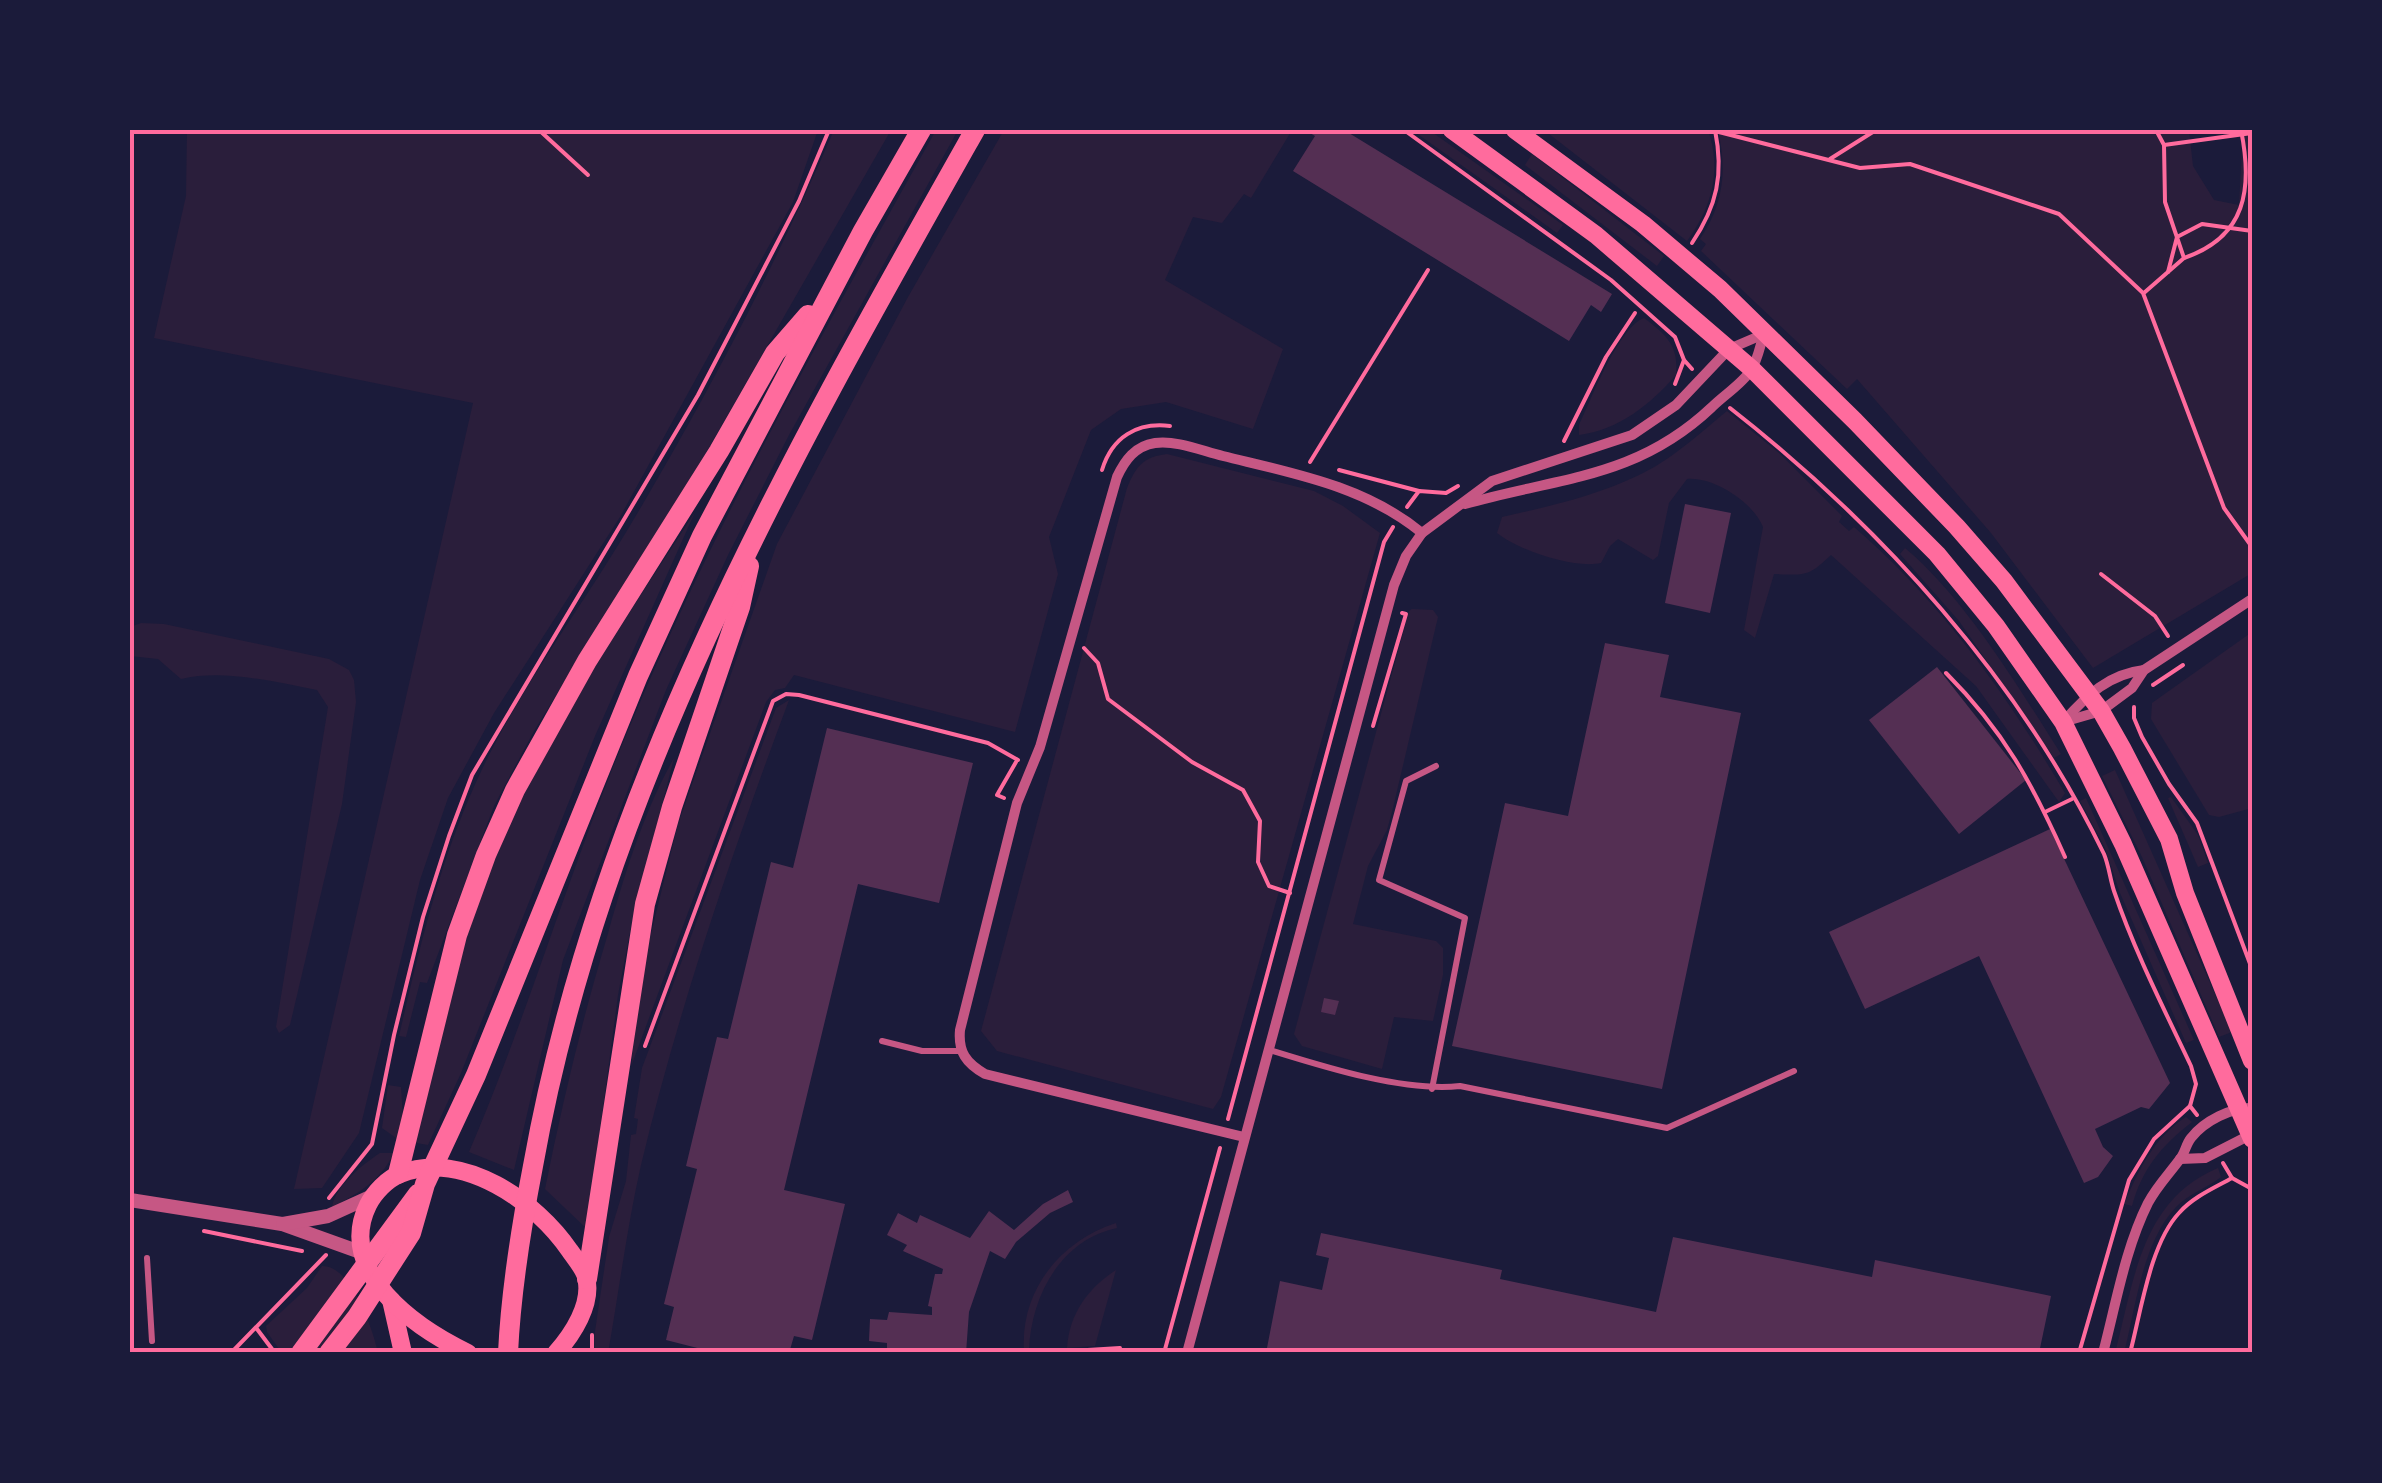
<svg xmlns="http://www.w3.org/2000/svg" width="2382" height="1483" font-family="Arial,sans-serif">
	<rect width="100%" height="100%" fill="#1b1b3a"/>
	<!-- green -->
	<g fill="#2a1e3b">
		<path d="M187,130H818L793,202L620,517L494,713L448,798L420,880L359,1133L322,1188L294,1189L473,403L154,338L186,196Z"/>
		<path d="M834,130H891L696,470L534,731L494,806L427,983L420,982L406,1037L399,1036C418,955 437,872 470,796C509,703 573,620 625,534C703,404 774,269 834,130Z"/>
		<path d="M936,130H958L789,435L728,555L666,690L563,960L514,1170L469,1152C531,1008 573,857 635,714C721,512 829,322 936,130Z"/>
		<path d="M1004,130H1292L1251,198L1244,194L1222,223L1193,217L1165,280L1283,349L1253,429L1166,402L1121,409L1091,430L1049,537L1058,574L1015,732L794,675L785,688L775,690L766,702L632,1064L633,1032L645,958L678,824L777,544L908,297Z"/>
		<path d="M1412,130H1429L1563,225L1557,233Z"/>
		<path d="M1544,130H1708C1722,170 1712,207 1687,241Z"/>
		<path d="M1718,130H2189L2193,166L2214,200L2239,205L2243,130H2252V573L2093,668L1991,533L1857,379L1847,389L1701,251L1706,244L1700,239C1724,204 1727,170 1718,130Z"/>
		<path d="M1532,154L1664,256L1657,266L1525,165Z"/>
		<path d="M1644,318C1666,335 1679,345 1676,375C1650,405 1618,430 1579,435V425C1592,398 1618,328 1644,318Z"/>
		<path d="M1727,411L1779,453L1842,516L1839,522L1849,531L1854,527C1941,602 2007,695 2065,793L2059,802L1976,686L1831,555C1808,577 1806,575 1774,574L1755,638L1744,630L1763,527C1754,503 1713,476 1687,479L1669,503L1658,556L1653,560L1618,539L1610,546L1601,563C1574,569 1518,550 1497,533L1502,517C1547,507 1595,496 1637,476C1670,461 1699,434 1727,411Z"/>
		<path d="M1167,454L1314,491L1343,506L1380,533L1221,1097L1213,1109L997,1051L981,1031L1127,488C1136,466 1143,457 1167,454Z"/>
		<path d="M695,512L595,736L461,1073L428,1145L416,1143C429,1054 452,960 485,877C538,746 619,629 695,512Z"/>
		<path d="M1905,548C1965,598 2019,688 2061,754L2054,758L1959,621L1900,554Z"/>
		<path d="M1412,609L1433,610L1438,617L1392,812L1387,830L1368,866L1353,924L1436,941L1443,948V975L1433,1021L1394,1017L1382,1069L1302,1046L1294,1034L1409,611Z"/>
		<path d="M141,623L164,624L329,659L349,670L354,680L356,702L342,804L290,1025L279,1033L276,1027L328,707L317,690C275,682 224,669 181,679L158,659L130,656V627Z"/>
		<path d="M2252,632V808L2219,817L2209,815L2151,719L2152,703Z"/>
		<path d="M789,700C732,853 679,1007 641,1165C627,1227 619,1291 608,1353H595L594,1338L609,1237L626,1181L631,1135L636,1134L638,1119L634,1118L642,1068L776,708Z"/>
		<path d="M674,758L631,927L618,995L587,1229L545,1189C562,1104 582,1020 607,937C624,876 643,813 674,758Z"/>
		<path d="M2115,770L2232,1032L2219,1037L2142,857L2102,776Z"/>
		<path d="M2171,797L2198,835L2208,863L2198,867L2168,798Z"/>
		<path d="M2086,798L2194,1040L2186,1043L2120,893L2105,848L2080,801Z"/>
		<path d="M388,1085L401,1087L403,1117L399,1140L382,1128Z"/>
		<path d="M2186,1117L2192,1122C2161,1146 2142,1169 2132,1206L2124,1204C2139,1170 2153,1138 2186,1117Z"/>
		<path d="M380,1153H394C380,1181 359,1193 332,1207C335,1186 362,1165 380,1153Z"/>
		<path d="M2218,1168L2221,1177C2207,1188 2188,1194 2176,1207C2142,1243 2136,1307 2124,1353H2115C2134,1281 2141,1200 2218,1168Z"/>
		<path d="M1116,1223L1117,1228C1060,1240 1031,1297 1029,1350L1024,1351C1020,1291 1060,1241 1116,1223Z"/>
		<path d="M322,1266C351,1265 373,1329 378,1353H282L267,1332L266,1326L307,1288Z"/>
		<path d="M1116,1270L1095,1346L1067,1348C1069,1314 1088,1288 1116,1270Z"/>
	</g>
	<!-- building -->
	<g fill="#542f53">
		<path d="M1305,130H1344L1612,294L1601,312L1591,305L1569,341L1293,171L1315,136Z"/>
		<path d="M1685,504L1731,513L1710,613L1665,603Z"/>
		<path d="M1605,643L1669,655L1660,697L1741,713L1662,1089L1452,1046L1505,803L1568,816Z"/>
		<path d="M1937,667L2026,780L1959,834L1869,720Z"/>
		<path d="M827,728L973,763L939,903L858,884L784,1190L845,1204L812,1340L794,1336L789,1353H717L666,1340L674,1307L664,1304L697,1169L686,1166L717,1037L728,1039L771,862L793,868Z"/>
		<path d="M2050,829L2170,1083L2149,1109L2141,1107L2095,1129L2103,1147L2113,1156L2098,1177L2084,1183L1979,956L1865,1009L1829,932Z"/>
		<path d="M1324,998L1339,1001L1335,1015L1321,1012Z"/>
		<path d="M1068,1190L1073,1202L1050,1213L1016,1242L1005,1259L990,1251L969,1312L966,1353L887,1352V1343L869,1341L870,1319L887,1320L889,1312L932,1315V1307L928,1306L935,1274H942L943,1269L903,1251L907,1245L887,1235L898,1213L917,1223L920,1215L970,1238L989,1211L1014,1230L1043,1204Z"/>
		<path d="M1321,1233L1502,1270L1500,1279L1656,1312L1673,1237L1872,1277L1875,1260L2051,1296L2039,1353H1266L1280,1281L1322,1290L1329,1258L1316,1255Z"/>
	</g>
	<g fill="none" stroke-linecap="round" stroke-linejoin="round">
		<!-- path -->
		<g stroke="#ff6b9d" stroke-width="4">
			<path d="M539,130L588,175"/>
			<path d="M1404,130L1611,280L1675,337L1684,360L1692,369"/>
			<path d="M1715,131L1860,168L1910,164L2059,214L2143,293L2224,508L2252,547"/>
			<path d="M2164,145L2252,133"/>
			<path d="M1830,159L1876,130"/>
			<path d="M1692,243C1717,206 1724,174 1715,130"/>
			<path d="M2184,258C2246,237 2253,189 2241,130"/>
			<path d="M2168,272L2177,237L2202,224L2252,231"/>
			<path d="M2145,292L2184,258L2165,202L2164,145L2156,130"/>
			<path d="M1675,384L1684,360"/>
			<path d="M1730,408C1882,527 2019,679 2104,854C2109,866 2110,879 2114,891C2134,950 2164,1009 2191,1066L2196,1084L2190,1106L2197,1115"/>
			<path d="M1564,441L1606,357L1635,313"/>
			<path d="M1310,462L1428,270"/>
			<path d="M1102,470C1112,437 1137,422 1170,426"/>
			<path d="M1339,470L1419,491"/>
			<path d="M1407,507L1419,491L1446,493L1458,486"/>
			<path d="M2101,574L2155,616L2168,636"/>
			<path d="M1084,648L1098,663L1108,699L1192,762L1243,790L1260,821L1258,862L1269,886L1290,893"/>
			<path d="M1946,673C2004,731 2032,783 2065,857"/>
			<path d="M2153,685L2183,665"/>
			<path d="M2134,707V718L2142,737L2169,784L2197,823L2252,969"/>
			<path d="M1373,726L1406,614L1402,613"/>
			<path d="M1004,798L997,795L1016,762"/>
			<path d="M2045,812L2072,799"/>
			<path d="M645,1046L773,701L786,694L799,695L988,743L1018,760"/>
			<path d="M1228,1119L1384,542L1393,527"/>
			<path d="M2223,1163L2232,1178L2252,1189"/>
			<path d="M329,1198L372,1144L394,1035L423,917L449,836L472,775L698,395L799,201L829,130"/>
			<path d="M204,1231L302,1251"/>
			<path d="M257,1329L275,1353"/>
			<path d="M592,1335V1353"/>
			<path d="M231,1353L326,1255"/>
			<path d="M1039,1353L1120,1348"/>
			<path d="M1164,1353L1220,1148"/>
			<path d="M2079,1353L2129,1180L2154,1139L2190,1106"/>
			<path d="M2130,1353C2141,1312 2150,1244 2179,1213C2193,1197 2214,1188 2232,1178"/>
		</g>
		<!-- service -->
		<g stroke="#c65784" stroke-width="6">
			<path d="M882,1041L922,1051H961"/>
			<path d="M1270,1050C1325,1067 1403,1092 1460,1086L1667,1128L1794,1071"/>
			<path d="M1432,1089L1465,918L1379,880L1406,781L1436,766"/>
			<path d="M147,1258L152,1341"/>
		</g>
		<!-- minor -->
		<g stroke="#c65784" stroke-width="10">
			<path d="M1465,504C1559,477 1636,479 1712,407C1724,395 1742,384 1751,370C1758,360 1760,345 1764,334"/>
			<path d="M2064,721C2087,695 2109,674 2144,670"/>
			<path d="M2063,722L2101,711L2132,688L2144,670L2252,599"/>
			<path d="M1244,1137L985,1074C966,1063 958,1052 960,1030L1017,803L1040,747L1117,477C1125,460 1135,446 1155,443C1177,440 1202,451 1223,456C1292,473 1365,486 1422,533"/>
			<path d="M2180,1159L2205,1158L2252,1134"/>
			<path d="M1187,1353L1394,585L1406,556L1422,533L1492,481L1632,435L1676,405L1729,349L1764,334"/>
			<path d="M2103,1353C2116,1304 2125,1249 2148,1203C2157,1186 2169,1174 2180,1159C2185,1153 2186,1144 2191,1138C2204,1121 2232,1107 2252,1108"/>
		</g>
		<!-- tertiary -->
		<g stroke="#c65784" stroke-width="14">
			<path d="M130,1200L282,1224L360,1252"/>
			<path d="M283,1224L328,1216L372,1196"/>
		</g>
		<!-- primary -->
		<g stroke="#ff6b9d" stroke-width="18">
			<path d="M1452,130L1596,235L1752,369L1937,554L1996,626L2063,722L2123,844L2252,1139"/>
			<path d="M1515,130L1643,224L1720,289L1855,421L1957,527L2004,581L2101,711L2122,748L2169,839L2185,893L2252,1061"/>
			<path d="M391,1300L403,1353"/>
			<path d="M468,1353C416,1328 335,1272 368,1205C374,1193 387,1179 400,1174C463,1149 537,1202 570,1251C575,1258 584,1269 586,1277C593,1304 572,1335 556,1353"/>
		</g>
		<!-- trunk -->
		<g stroke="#ff6b9d" stroke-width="20">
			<path d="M398,1174L457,935L486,855L515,790L587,661L719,451L775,353L808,315"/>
			<path d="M587,1279L645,904L672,807L740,607L749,566"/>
			<path d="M301,1353L418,1194"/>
			<path d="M329,1353L357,1317L411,1233L425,1184L476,1075L638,676L702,536L863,231L921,130"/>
			<path d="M508,1353C511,1290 521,1228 533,1166C600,791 790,458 975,130"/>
		</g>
	</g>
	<!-- border -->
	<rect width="2382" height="1483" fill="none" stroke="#1b1b3a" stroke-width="265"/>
	<rect x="132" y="132" width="2118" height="1218" fill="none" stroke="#ff6b9d" stroke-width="4"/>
</svg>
